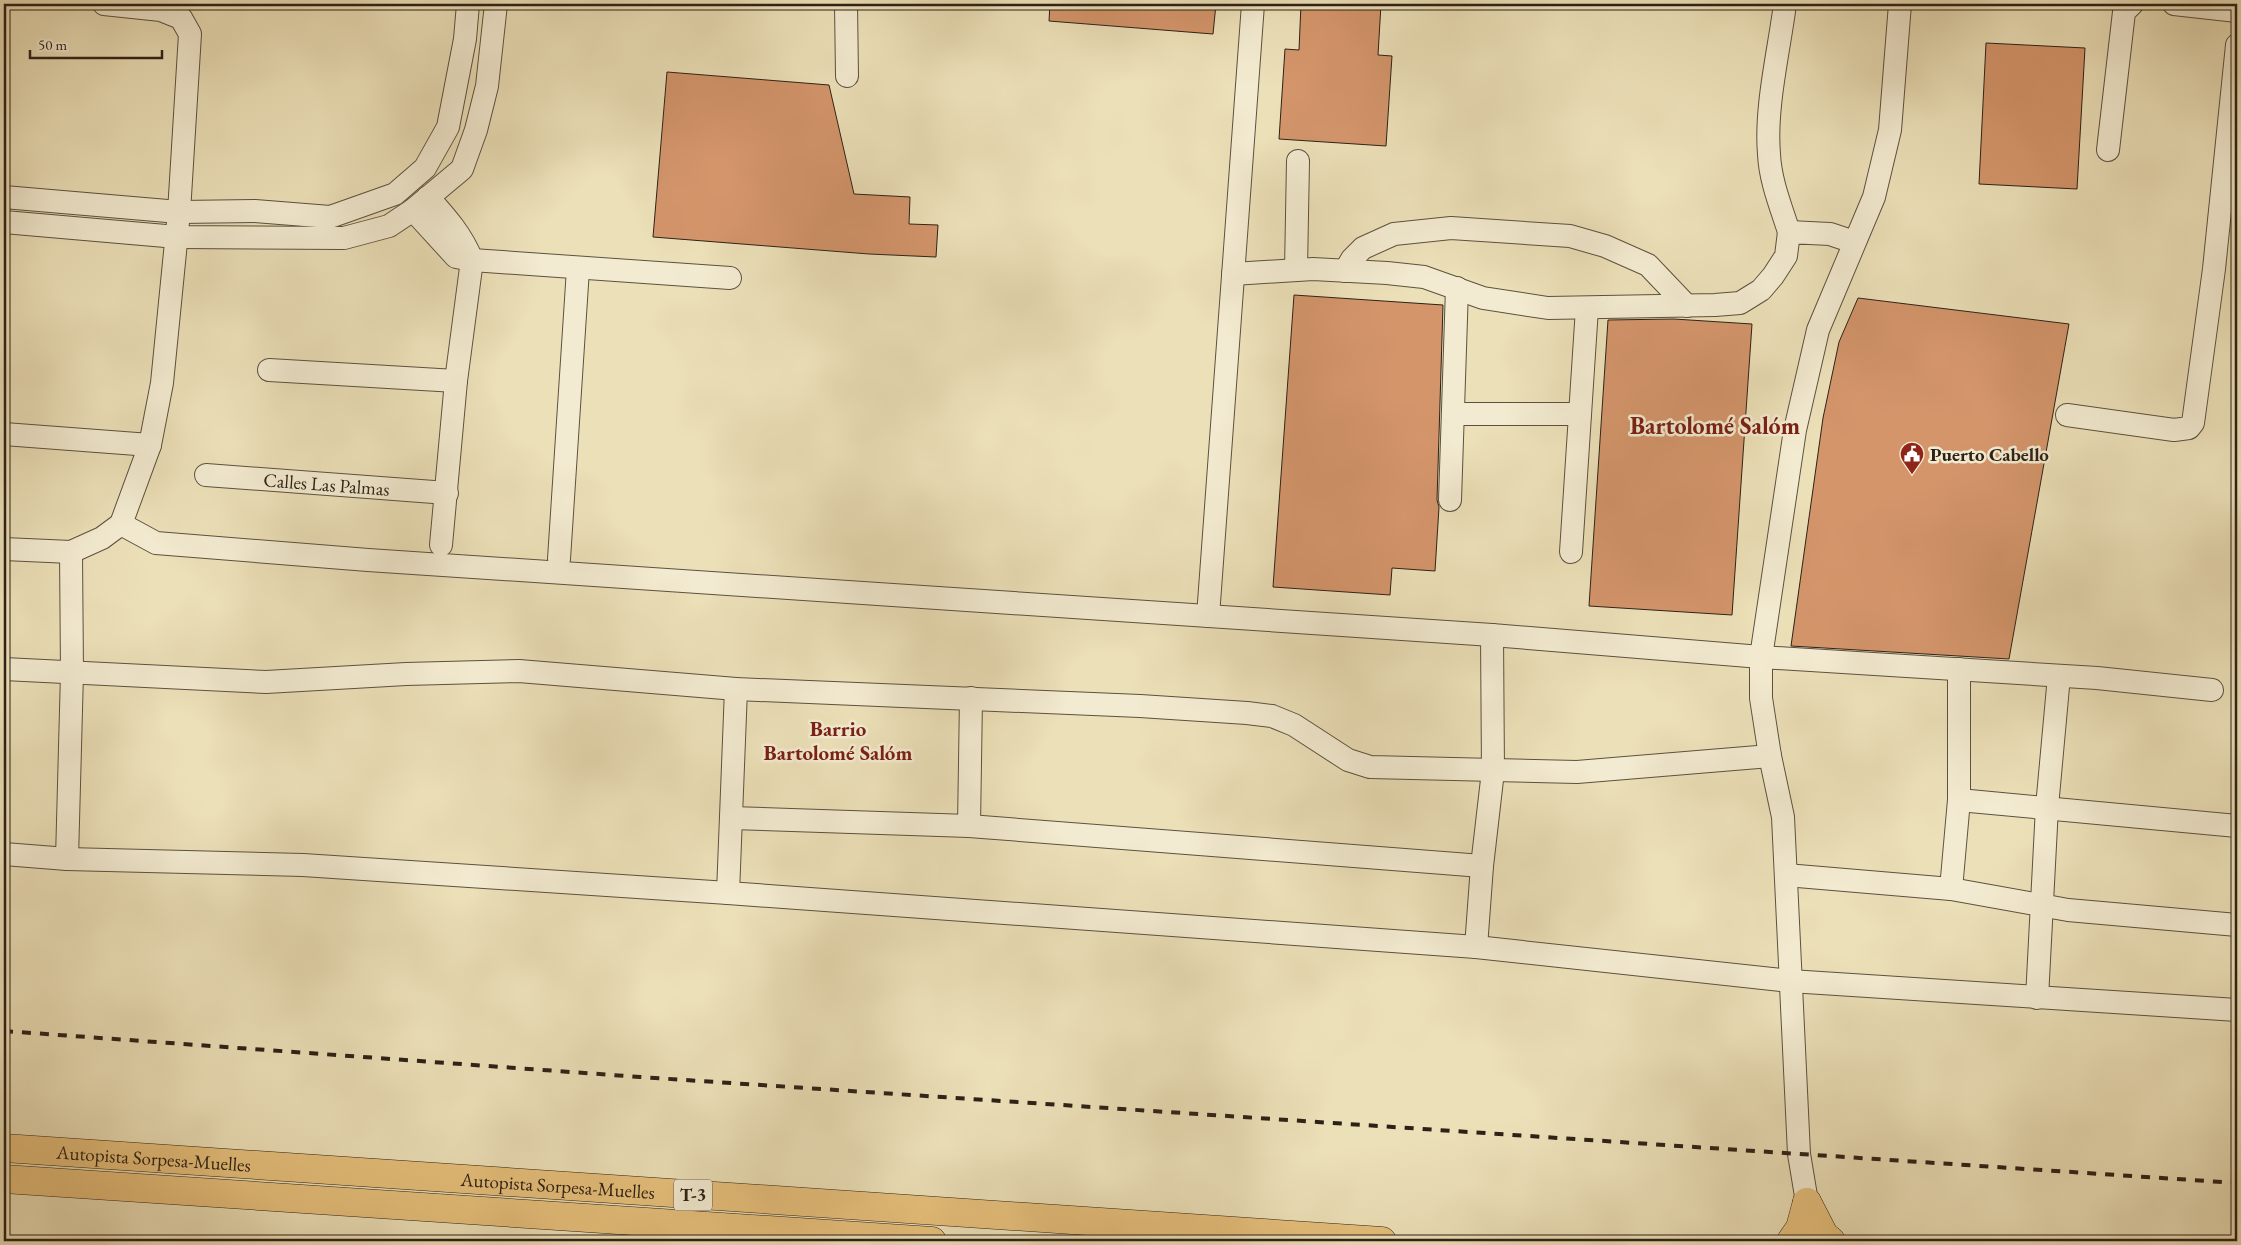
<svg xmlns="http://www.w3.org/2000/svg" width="2241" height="1245" font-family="'EB Garamond',serif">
	<rect width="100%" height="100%" fill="#ece0b8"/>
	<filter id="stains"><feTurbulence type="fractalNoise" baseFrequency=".004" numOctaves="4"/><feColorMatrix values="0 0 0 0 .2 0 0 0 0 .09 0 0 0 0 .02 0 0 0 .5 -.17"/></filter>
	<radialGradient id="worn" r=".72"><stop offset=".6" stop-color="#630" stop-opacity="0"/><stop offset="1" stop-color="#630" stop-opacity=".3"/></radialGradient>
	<!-- building -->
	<g fill="#d4956b" stroke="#2c2117">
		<path d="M1050,4H1216L1213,34L1049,21Z"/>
		<path d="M1301,4H1381L1378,55L1392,56L1386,146L1279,139L1285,49L1299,50Z"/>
		<path d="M1986,43L2085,48L2077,189L1979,184Z"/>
		<path d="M667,72L829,85L854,194L910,197L909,224L938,225L936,257L869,254L653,237Z"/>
		<path d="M1294,295L1443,305L1437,500L1439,507L1435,571L1392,568L1390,595L1273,587Z"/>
		<path d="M1858,298L2069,324L2009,659L1791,646L1823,418L1839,342Z"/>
		<path d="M1674,319L1752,324L1732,615L1589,606L1608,320Z"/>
	</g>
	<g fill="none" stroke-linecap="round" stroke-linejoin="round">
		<defs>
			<g id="minor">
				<path d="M104,4L161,10L181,18L190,34L179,212L162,383L150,445L121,524"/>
				<path d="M846,4L847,76"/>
				<path d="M1785,4C1779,51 1765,107 1769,154C1770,180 1781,207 1789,232"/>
				<path d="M2174,4L2237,11"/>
				<path d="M2108,150L2124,12L2132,4"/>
				<path d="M4,197L179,212L255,211L330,217L395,194L425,168L448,127L465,39L468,4"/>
				<path d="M428,197C446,217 462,235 472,260L456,381L441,545"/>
				<path d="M413,210L456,257L472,260L730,278"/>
				<path d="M4,222L177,237L344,238L389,226L413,210L462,169L476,130L487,86L496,4"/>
				<path d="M1296,270L1298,161"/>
				<path d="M1345,271L1352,259L1363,248L1394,234L1451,228L1570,236L1605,246L1648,265L1687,306"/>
				<path d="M1233,274L1313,269L1387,273L1424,277L1483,298L1548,308L1715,305L1740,303L1761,290L1773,276L1786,256L1789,232L1830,234L1854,242"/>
				<path d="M269,370L456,381"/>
				<path d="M1453,414H1580"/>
				<path d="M2067,415L2174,430L2189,428L2193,423L2214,269L2237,45"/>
				<path d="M4,434L150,445"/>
				<path id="s1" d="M206,475L447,493"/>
				<path d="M1450,500L1457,288"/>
				<path d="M4,549L71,552L102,538L121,524L156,543L368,560L1492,635L1761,657L2097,678L2212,690"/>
				<path d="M1571,552L1587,308"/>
				<path d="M559,559L578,269"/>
				<path d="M1208,616L1253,4"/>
				<path d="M4,669L266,682L406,674L519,671L736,689L1140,706L1247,713L1272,716L1294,725L1348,760L1370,767L1577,772L1770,756"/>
				<path d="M1959,800L2237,826"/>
				<path d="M731,818L969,826L1482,866"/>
				<path d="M969,826L971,698"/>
				<path d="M4,854L67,859L303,865L728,893L1476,947L1790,981L2237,1010"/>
				<path d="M67,859L72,673L71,552"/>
				<path d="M1786,875L1951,889L2068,910L2237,925"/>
				<path d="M1951,889L1959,800V669"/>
				<path d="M728,893L736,689"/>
				<path d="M1476,947L1482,866L1493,771L1492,635"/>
				<path d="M2037,998L2047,807L2059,676"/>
				<path d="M1807,1202L1799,1154L1783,817L1770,756L1761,698V657L1795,430L1818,330L1874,197L1890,130L1900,4"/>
			</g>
			<g id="major">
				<path id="s2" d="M4,1148L1382,1241"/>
				<path d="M4,1179L932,1241"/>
				<path d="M1807,1202L1824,1235L1831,1241"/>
				<path d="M1791,1241L1800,1228L1807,1202"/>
			</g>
		</defs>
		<!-- minor casing -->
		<use href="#minor" stroke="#5c513f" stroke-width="24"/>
		<!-- major casing -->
		<use href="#major" stroke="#2c2117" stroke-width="29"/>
		<!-- minor -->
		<use href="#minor" stroke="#f3ebd1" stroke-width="22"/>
		<!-- major -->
		<use href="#major" stroke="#e6c07c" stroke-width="28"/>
		<!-- rail -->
		<path stroke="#2c2117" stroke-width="4" stroke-dasharray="9 9" stroke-linecap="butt" d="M4,1031L640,1077L2237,1183"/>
	</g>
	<!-- icons -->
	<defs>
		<symbol id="civic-pin" viewBox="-11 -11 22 30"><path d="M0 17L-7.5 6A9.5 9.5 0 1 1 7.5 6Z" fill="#8f2418" stroke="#f3ebd1"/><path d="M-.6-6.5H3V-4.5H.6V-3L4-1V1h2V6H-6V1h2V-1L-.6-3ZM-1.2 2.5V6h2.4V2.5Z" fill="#fff"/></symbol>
	</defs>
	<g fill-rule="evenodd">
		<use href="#civic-pin" x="1898" y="440" width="28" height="38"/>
	</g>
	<g text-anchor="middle" stroke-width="5" stroke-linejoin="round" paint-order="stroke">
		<!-- shield labels -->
		<rect fill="#f3ebd1" stroke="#685e4f" stroke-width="1" x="674" y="1179.5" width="38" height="31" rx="4"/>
		<g font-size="18" font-weight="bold" fill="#2c2117">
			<text x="693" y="1201">T-3</text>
		</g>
		<!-- poi labels -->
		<g font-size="19" font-weight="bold" fill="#2c2117" stroke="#f3ebd1" text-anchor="start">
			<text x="1930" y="461">Puerto Cabello</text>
		</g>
		<!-- street labels -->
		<g font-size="19" fill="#2c2117" stroke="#f3ebd1">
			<text dy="7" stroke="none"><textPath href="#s1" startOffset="121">Calles Las Palmas</textPath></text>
			<text dy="7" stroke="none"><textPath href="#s2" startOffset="150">Autopista Sorpesa-Muelles</textPath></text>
			<text dy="7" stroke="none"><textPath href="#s2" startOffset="555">Autopista Sorpesa-Muelles</textPath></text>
		</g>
		<!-- quarter labels -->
		<g font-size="21" font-weight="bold" fill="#7a1f14" stroke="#f3ebd1">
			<text x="838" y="736">Barrio<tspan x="838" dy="24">Bartolomé Salóm</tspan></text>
		</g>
		<!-- district labels -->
		<g font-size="24" font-weight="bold" fill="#7a1f14" stroke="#f3ebd1">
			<text x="1715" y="434">Bartolomé Salóm</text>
		</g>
	</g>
	<!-- margin -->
	<rect width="2241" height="1245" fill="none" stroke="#ece0b8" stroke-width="20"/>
	<rect x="5" y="5" width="2231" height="1235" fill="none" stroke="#2c2117" stroke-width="2.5"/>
	<rect x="10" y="10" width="2221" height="1225" fill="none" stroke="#2c2117"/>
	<!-- scale -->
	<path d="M30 50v8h132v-8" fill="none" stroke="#2c2117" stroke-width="2.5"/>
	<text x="38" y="50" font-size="15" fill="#2c2117" stroke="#f3ebd1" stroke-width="4" paint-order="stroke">50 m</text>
	<rect width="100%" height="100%" filter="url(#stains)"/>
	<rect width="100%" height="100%" fill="url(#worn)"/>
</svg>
